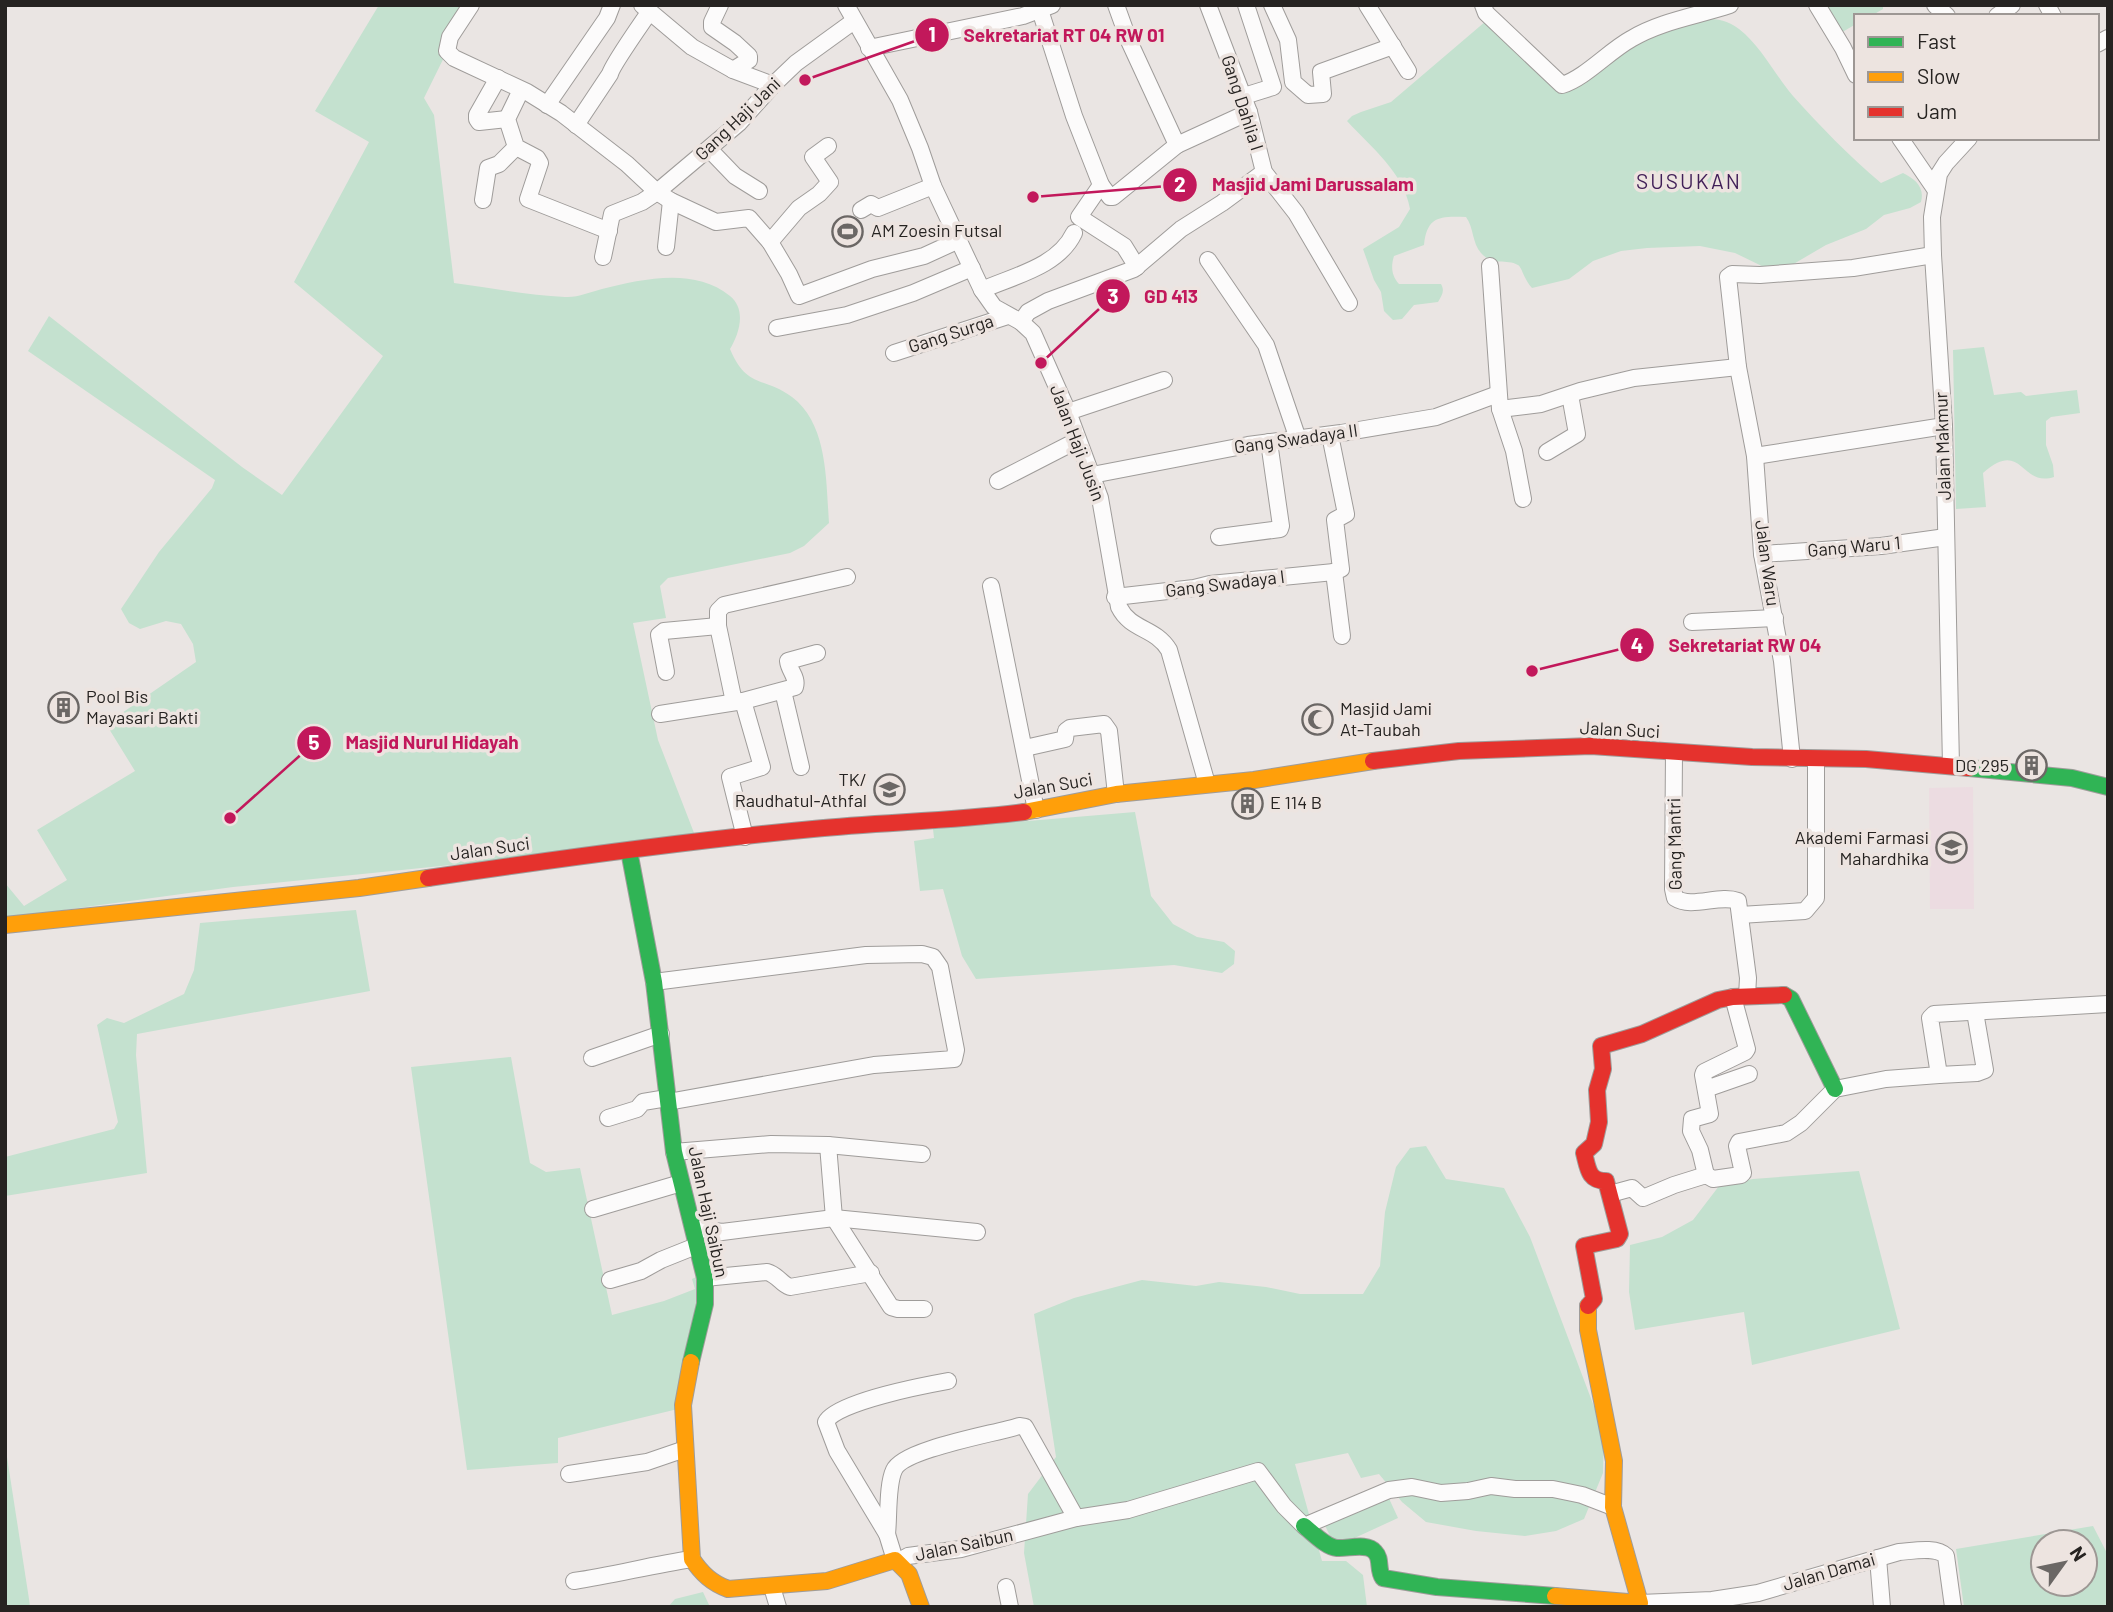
<svg xmlns="http://www.w3.org/2000/svg" width="2113" height="1612" font-family="Barlow,sans-serif">
	<rect width="100%" height="100%" fill="#eae5e3"/>
	<!-- education -->
	<path fill="#ecdce1" d="M1973,787L1974,909H1930L1929,788Z"/>
	<!-- green -->
	<g fill="#c4e1cf" fill-rule="evenodd">
		<path d="M379,5H463L461,23L424,98L434,115L454,283C491,288 528,295 565,297C577,298 590,292 602,289C643,279 694,267 730,296C747,310 739,334 730,349C747,389 763,376 792,397C828,424 826,481 829,523L804,546L790,553L668,578L660,586L666,618L633,623L658,740L696,838L630,847L233,887L5,918V883L24,906L67,880L37,830L135,771L106,724L196,662L193,644L181,624L166,621L140,629L129,623L121,609L159,552L212,488L215,480L28,351L49,316L242,467L282,495L383,356L294,282L369,142L315,111Z"/>
		<path d="M1823,5H1883V9L1871,16H1856V24L1839,34Z"/>
		<path d="M1705,19C1719,19 1727,20 1739,29C1761,46 1775,75 1793,96C1820,126 1849,156 1881,183L1903,173C1915,179 1925,187 1921,202L1910,208L1884,215L1866,229L1826,245L1785,269H1768L1735,253L1700,246L1647,248L1621,251L1593,261L1569,279L1532,288C1524,280 1522,267 1518,265C1506,258 1493,267 1481,253C1472,243 1474,228 1466,217C1440,216 1427,216 1424,245L1394,256C1391,266 1391,275 1399,284H1441C1445,291 1442,295 1438,302L1414,305L1402,319L1393,320L1384,311L1381,292L1374,280L1363,249L1399,227L1410,209C1404,173 1371,147 1347,121L1352,116L1361,112L1391,102L1486,21L1560,92L1646,35Z"/>
		<path d="M1984,347L1994,395L2021,392L2026,396L2077,390L2080,413L2051,417L2046,421V445L2053,465L2054,477C2020,488 2023,438 1983,473L1986,507L1956,509L1953,350Z"/>
		<path d="M1135,812L1151,896L1173,924L1197,937L1224,942L1235,951L1234,964L1222,973L1174,965L976,979L962,956L943,889L920,891L914,841L934,838L933,829Z"/>
		<path d="M356,910L370,991L137,1034L136,1055L147,1173L5,1196V1157L114,1129L118,1122L97,1025L107,1018L124,1023L184,994L194,970L200,923Z"/>
		<path d="M511,1057L530,1163L546,1172L580,1168L612,1315L664,1301L695,1289L692,1279L707,1272L686,1407L558,1438V1463L467,1470L411,1067Z"/>
		<path d="M1426,1146L1446,1179L1504,1188L1530,1237L1604,1433L1603,1473L1584,1519L1556,1531L1525,1536L1476,1531L1426,1522L1402,1502L1379,1474L1361,1478L1348,1453L1295,1464L1322,1561H1346L1363,1575L1367,1607H1034L1024,1553L1028,1494L1056,1457L1034,1314L1074,1298L1142,1280L1196,1286L1219,1282L1266,1287L1300,1294H1363L1380,1266L1385,1212L1396,1167L1410,1148Z"/>
		<path d="M1859,1171L1900,1329L1752,1365L1744,1312L1635,1330L1629,1292L1630,1245L1662,1237L1693,1220L1719,1186L1753,1179Z"/>
		<path d="M5,1444L29,1599L30,1607H5Z"/>
		<path d="M1386,1492L1398,1518L1335,1547L1323,1521Z"/>
		<path d="M2093,1526L2108,1555V1607H1964L1956,1549ZM2043,1542H2085V1584H2043Z"/>
		<path d="M703,1592L710,1607H668L675,1599Z"/>
	</g>
	<g fill="none" stroke-linecap="round" stroke-linejoin="round">
		<defs>
			<g id="street">
				<path d="M471,5L450,37L447,51L454,58L527,92L561,113L627,164L657,192L671,201L716,222L749,218L770,242L789,274L799,296L872,269L924,256L959,240"/>
				<path d="M642,5L692,47L733,70L773,85"/>
				<path d="M720,5L712,22V27L735,43L749,56V60L733,70"/>
				<path d="M846,5L900,100L920,148L933,186L982,290L994,307L1021,322L1033,333L1068,412L1100,498L1119,607C1131,631 1155,627 1169,650L1207,784"/>
				<path d="M1116,5L1129,41L1177,145L1249,112"/>
				<path d="M1208,5L1249,112L1264,172L1296,213L1349,303"/>
				<path d="M1272,5L1288,40L1293,82L1308,95L1323,94L1321,72L1393,46"/>
				<path d="M1367,5L1408,71"/>
				<path d="M1483,5L1486,13L1562,85C1585,78 1609,51 1631,39C1661,21 1697,16 1730,5"/>
				<path d="M1817,5L1843,48L1856,75"/>
				<path d="M1935,5L1947,16"/>
				<path d="M2047,5L2053,16"/>
				<path d="M1040,10L1074,116L1101,185L1079,217L1124,246L1137,267"/>
				<path d="M1997,16L2012,5"/>
				<path d="M2097,44L2108,38"/>
				<path d="M869,48L1023,16L1052,5"/>
				<path d="M498,78L477,115V119L479,122L507,119"/>
				<path d="M521,90L507,119L516,147L537,158L540,163L528,199L609,231"/>
				<path d="M1244,96L1273,87L1246,5"/>
				<path d="M547,105L607,18L612,5"/>
				<path d="M576,125L610,74C612,65 642,23 650,11"/>
				<path d="M1900,138L1935,189"/>
				<path d="M709,149L735,176L759,191"/>
				<path d="M1101,185L1110,197H1113L1177,145"/>
				<path d="M483,200L488,168L499,164L516,147"/>
				<path d="M861,210L871,204L878,208L933,186"/>
				<path d="M770,242L799,208L819,194L830,182L813,157L828,146"/>
				<path d="M666,247L671,201"/>
				<path d="M603,257L612,214L642,202L657,192L739,123L773,85L796,63L854,21"/>
				<path d="M1208,260L1266,345L1298,439"/>
				<path d="M1490,266L1500,409L1514,451L1523,499"/>
				<path d="M982,290C1013,276 1058,267 1074,233"/>
				<path d="M1021,322L1028,312L1048,301L1134,269L1181,229L1222,203L1264,172"/>
				<path d="M777,328L847,315L913,293L972,268"/>
				<path d="M894,353L1008,316"/>
				<path d="M1500,409L1541,404L1580,391L1634,378L1738,367"/>
				<path d="M1068,412L1164,380"/>
				<path d="M1330,435L1346,514L1335,520L1341,569L1334,572"/>
				<path d="M1547,452L1577,434L1570,395"/>
				<path d="M1755,456L1944,426"/>
				<path d="M1092,475L1248,445L1341,433L1436,417L1498,394"/>
				<path d="M998,481L1078,440"/>
				<path d="M1219,537L1280,529L1281,526L1269,442"/>
				<path d="M1762,554L1881,546L1946,537"/>
				<path d="M1334,572L1342,636"/>
				<path d="M991,586L1036,810"/>
				<path d="M1115,597L1194,588L1210,584L1334,572"/>
				<path d="M1692,622L1775,618"/>
				<path d="M666,672L659,635L664,631L718,626"/>
				<path d="M783,691L801,767"/>
				<path d="M743,701L762,767L730,777L745,837"/>
				<path d="M734,702L718,626V611L724,605L847,577"/>
				<path d="M660,714L743,701L795,687C798,677 789,671 788,661L817,653"/>
				<path d="M1025,748L1065,739L1066,731L1070,728L1104,724L1109,731L1116,794"/>
				<path d="M1674,752L1673,889L1675,898C1692,909 1719,894 1738,901L1748,978L1747,996"/>
				<path d="M1792,759L1782,661L1762,554L1755,456L1738,367L1728,277L1732,274L1760,275L1853,268L1933,255"/>
				<path d="M1951,766L1944,426L1933,255L1932,217L1939,174L1946,163L1969,138"/>
				<path d="M1740,915L1805,911L1816,898V759"/>
				<path d="M654,982L866,955L922,954L933,957L940,967L956,1050L954,1059L874,1065L668,1102"/>
				<path d="M592,1058L661,1034"/>
				<path d="M1939,1075L1977,1073L1985,1070L1975,1012"/>
				<path d="M1706,1089L1749,1074"/>
				<path d="M608,1118L637,1109L643,1102L667,1098"/>
				<path d="M828,1145L834,1218L891,1307L898,1309H924"/>
				<path d="M674,1152L771,1144L828,1145L922,1154"/>
				<path d="M1706,1175L1700,1150L1691,1131L1692,1119L1710,1114L1703,1075L1704,1072L1745,1052L1747,1049L1733,997"/>
				<path d="M1610,1194L1632,1188L1643,1198L1674,1185L1706,1175L1713,1179L1741,1175L1743,1173L1737,1146L1739,1142L1786,1133L1801,1123L1835,1089L1886,1079L1939,1075L1930,1018L1934,1014L2108,1004"/>
				<path d="M593,1209L681,1183"/>
				<path d="M694,1228L722,1232L834,1218L977,1232"/>
				<path d="M705,1278L767,1272C778,1275 781,1284 790,1287L871,1273"/>
				<path d="M610,1280L641,1271L661,1260L696,1246"/>
				<path d="M569,1474L647,1462L685,1449"/>
				<path d="M887,1534C889,1516 887,1485 894,1470C903,1449 994,1434 1019,1426L1025,1427L1076,1518"/>
				<path d="M1878,1558L1882,1607"/>
				<path d="M895,1560L887,1534L837,1451L826,1422C835,1402 926,1385 948,1381"/>
				<path d="M899,1561L908,1556L961,1549L1076,1518L1128,1510L1258,1471L1284,1506L1304,1526L1389,1490L1412,1487L1441,1493L1468,1491L1491,1486L1515,1489H1553L1582,1495L1613,1507"/>
				<path d="M574,1581C614,1575 652,1565 692,1559"/>
				<path d="M772,1587L778,1607"/>
				<path d="M1006,1587L1010,1607"/>
				<path d="M1641,1607L1640,1603L1712,1600L1758,1593L1899,1552C1913,1551 1936,1546 1946,1556L1953,1607"/>
			</g>
			<g id="fast">
				<path d="M1969,768L2072,778L2108,787"/>
				<path d="M629,851L654,982L674,1152L705,1278V1304L691,1362"/>
				<path d="M1784,995L1791,999L1835,1089"/>
				<path d="M1304,1526C1313,1533 1326,1547 1337,1548C1348,1549 1367,1542 1375,1552C1382,1559 1377,1570 1383,1578L1437,1587L1555,1596"/>
			</g>
			<g id="slow">
				<path d="M1024,812L1116,794L1254,780L1373,761"/>
				<path d="M5,925L359,888L428,878"/>
				<path d="M691,1362L683,1405L692,1559C702,1574 712,1583 728,1589L827,1581L895,1560L909,1574L921,1607"/>
				<path d="M1555,1596L1640,1603L1613,1507L1614,1461L1588,1330V1306"/>
			</g>
			<g id="jam">
				<path d="M1373,761L1459,751L1591,746L1752,757L1866,759L1969,768"/>
				<path d="M428,878C556,859 684,841 813,829C883,822 954,821 1024,812"/>
				<path d="M1588,1306L1594,1299L1584,1246L1617,1239L1620,1234L1606,1181C1588,1181 1588,1168 1584,1153L1594,1144L1599,1122L1597,1090L1603,1069L1601,1046L1642,1034L1718,1000L1733,997L1784,995"/>
			</g>
		</defs>
		<!-- street casing -->
		<use href="#street" stroke="#9f9c9a" stroke-width="18"/>
		<!-- fast casing -->
		<use href="#fast" stroke="#9f9c9a" stroke-width="18"/>
		<!-- slow casing -->
		<use href="#slow" stroke="#9f9c9a" stroke-width="18"/>
		<!-- jam casing -->
		<use href="#jam" stroke="#9f9c9a" stroke-width="18"/>
		<!-- street -->
		<use href="#street" stroke="#fcfbfb" stroke-width="16"/>
		<!-- fast -->
		<use href="#fast" stroke="#30b455" stroke-width="16"/>
		<!-- slow -->
		<use href="#slow" stroke="#ff9f0a" stroke-width="16"/>
		<!-- jam -->
		<use href="#jam" stroke="#e5322d" stroke-width="16"/>
	</g>
	<!-- icons -->
	<defs>
		<symbol id="stadium-ring" viewBox="-11 -11 22 22"><circle r="9.5" fill="#ede4e0" stroke="#6b6765" stroke-width="1.5"/><path d="M0-5a6.5 5 0 1 0 0 10a6.5 5 0 1 0 0-10ZM-3.5-1.8h7v3.6h-7Z" fill="#6b6765"/></symbol>
		<symbol id="building-ring" viewBox="-11 -11 22 22"><circle r="9.5" fill="#ede4e0" stroke="#6b6765" stroke-width="1.5"/><path d="M-4-6H4V6H1V3H-1V6H-4ZM-2.5-4.3h1.7v1.8h-1.7ZM.8-4.3h1.7v1.8H.8ZM-2.5-1h1.7V.8h-1.7ZM.8-1h1.7V.8H.8Z" fill="#6b6765"/></symbol>
		<symbol id="mosque-ring" viewBox="-11 -11 22 22"><circle r="9.5" fill="#ede4e0" stroke="#6b6765" stroke-width="1.5"/><path d="M3.5-4.9A6 6 0 1 0 3.5 4.9A5 5 0 1 1 3.5-4.9Z" fill="#6b6765"/></symbol>
		<symbol id="school-ring" viewBox="-11 -11 22 22"><circle r="9.5" fill="#ede4e0" stroke="#6b6765" stroke-width="1.5"/><path d="M0-5L7-2L0 1L-7-2ZM-4 1L0 2.5L4 1V4Q0 6-4 4Z" fill="#6b6765"/></symbol>
		<symbol id="university-ring" viewBox="-11 -11 22 22"><circle r="9.5" fill="#ede4e0" stroke="#6b6765" stroke-width="1.5"/><path d="M0-5L7-2L0 1L-7-2ZM-4 1L0 2.5L4 1V4Q0 6-4 4Z" fill="#6b6765"/></symbol>
	</defs>
	<g fill-rule="evenodd">
		<use href="#stadium-ring" x="830" y="214" width="35" height="35"/>
		<use href="#building-ring" x="46" y="690" width="35" height="35"/>
		<use href="#mosque-ring" x="1300" y="702" width="35" height="35"/>
		<use href="#building-ring" x="2014" y="748" width="35" height="35"/>
		<use href="#school-ring" x="872" y="772" width="35" height="35"/>
		<use href="#building-ring" x="1230" y="786" width="35" height="35"/>
		<use href="#university-ring" x="1934" y="830" width="35" height="35"/>
	</g>
	<g text-anchor="middle" stroke-width="7" stroke-linejoin="round" paint-order="stroke">
		<!-- street labels -->
		<g font-size="18" fill="#262321" stroke="#ede4e0">
			<text transform="translate(1242 103) rotate(72)" y="6">Gang Dahlia I</text>
			<text transform="translate(738 119) rotate(-44)" y="6">Gang Haji Jani</text>
			<text transform="translate(951 334) rotate(-18)" y="6">Gang Surga</text>
			<text transform="translate(1296 439) rotate(-8)" y="6">Gang Swadaya II</text>
			<text transform="translate(1077 443) rotate(69)" y="6">Jalan Haji Jusin</text>
			<text transform="translate(1943 446) rotate(-92)" y="6">Jalan Makmur</text>
			<text transform="translate(1854 547) rotate(-5)" y="6">Gang Waru 1</text>
			<text transform="translate(1767 563) rotate(82)" y="6">Jalan Waru</text>
			<text transform="translate(1225 584) rotate(-7)" y="6">Gang Swadaya I</text>
			<text transform="translate(1620 730) rotate(3)" y="6">Jalan Suci</text>
			<text transform="translate(1053 786) rotate(-10)" y="6">Jalan Suci</text>
			<text transform="translate(1675 844) rotate(-91)" y="6">Gang Mantri</text>
			<text transform="translate(490 849) rotate(-8)" y="6">Jalan Suci</text>
			<text transform="translate(708 1212) rotate(78)" y="6">Jalan Haji Saibun</text>
			<text transform="translate(964 1545) rotate(-12)" y="6">Jalan Saibun</text>
			<text transform="translate(1829 1572) rotate(-16)" y="6">Jalan Damai</text>
		</g>
		<!-- poi labels -->
		<g font-size="18" fill="#262321" stroke="#ede4e0" text-anchor="start">
			<text x="871" y="237">AM Zoesin Futsal</text>
			<text x="86" y="703">Pool Bis<tspan x="86" dy="21">Mayasari Bakti</tspan></text>
			<text x="1340" y="715">Masjid Jami<tspan x="1340" dy="21">At-Taubah</tspan></text>
			<text x="2009" y="772" text-anchor="end">DG 295</text>
			<text x="867" y="786" text-anchor="end">TK/<tspan x="867" dy="21">Raudhatul-Athfal</tspan></text>
			<text x="1270" y="809">E 114 B</text>
			<text x="1929" y="844" text-anchor="end">Akademi Farmasi<tspan x="1929" dy="21">Mahardhika</tspan></text>
		</g>
		<!-- quarter labels -->
		<g font-size="21" letter-spacing="2" fill="#401f57" stroke="#ede4e0">
			<text x="1689" y="189">SUSUKAN</text>
		</g>
	</g>
	<!-- callouts -->
	<path fill="none" stroke="#c2185b" stroke-width="2.5" d="M805 80L932 35M1033 197L1180 185M1041 363L1113 296M1532 671L1637 645M230 818L314 743"/>
	<g fill="#c2185b" stroke="#ede4e0" stroke-width="2.5">
		<circle cx="805" cy="80" r="7"/>
		<circle cx="1033" cy="197" r="7"/>
		<circle cx="1041" cy="363" r="7"/>
		<circle cx="1532" cy="671" r="7"/>
		<circle cx="230" cy="818" r="7"/>
		<circle cx="932" cy="35" r="18"/>
		<circle cx="1180" cy="185" r="18"/>
		<circle cx="1113" cy="296" r="18"/>
		<circle cx="1637" cy="645" r="18"/>
		<circle cx="314" cy="743" r="18"/>
	</g>
	<g font-size="21" text-anchor="middle" font-weight="bold" fill="#fff">
		<text x="932" y="42">1</text>
		<text x="1180" y="192">2</text>
		<text x="1113" y="304">3</text>
		<text x="1637" y="653">4</text>
		<text x="314" y="750">5</text>
	</g>
	<g font-size="19" text-anchor="middle" font-weight="bold" fill="#c2185b" stroke="#ede4e0" stroke-width="7" stroke-linejoin="round" paint-order="stroke">
		<text x="1064" y="42">Sekretariat RT 04 RW 01</text>
		<text x="1313" y="191">Masjid Jami Darussalam</text>
		<text x="1171" y="303">GD 413</text>
		<text x="1745" y="652">Sekretariat RW 04</text>
		<text x="432" y="749">Masjid Nurul Hidayah</text>
	</g>
	<!-- border -->
	<rect width="2113" height="1612" fill="none" stroke="#262321" stroke-width="14"/>
	<!-- legend -->
	<rect x="1854" y="14" width="245" height="126" fill="#ede4e0" stroke="#9d9794" stroke-width="2"/>
	<rect x="1868" y="37" width="35" height="10" fill="#30b455" stroke="#9d9794" stroke-width="2"/>
	<text x="1917" y="49" font-size="21" fill="#262321">Fast</text>
	<rect x="1868" y="72" width="35" height="10" fill="#ff9f0a" stroke="#9d9794" stroke-width="2"/>
	<text x="1917" y="84" font-size="21" fill="#262321">Slow</text>
	<rect x="1868" y="107" width="35" height="10" fill="#e5322d" stroke="#9d9794" stroke-width="2"/>
	<text x="1917" y="119" font-size="21" fill="#262321">Jam</text>
	<!-- north arrow -->
	<g transform="translate(2064 1563) rotate(57)"><circle r="33" fill="#ede4e0" stroke="#9d9794" stroke-width="2"/>
	<path d="M0-5L12 26L0 18L-12 26Z" fill="#6b6765"/>
	<text y="-10" font-size="19" font-weight="bold" text-anchor="middle" fill="#262321">N</text>
	</g>
</svg>
